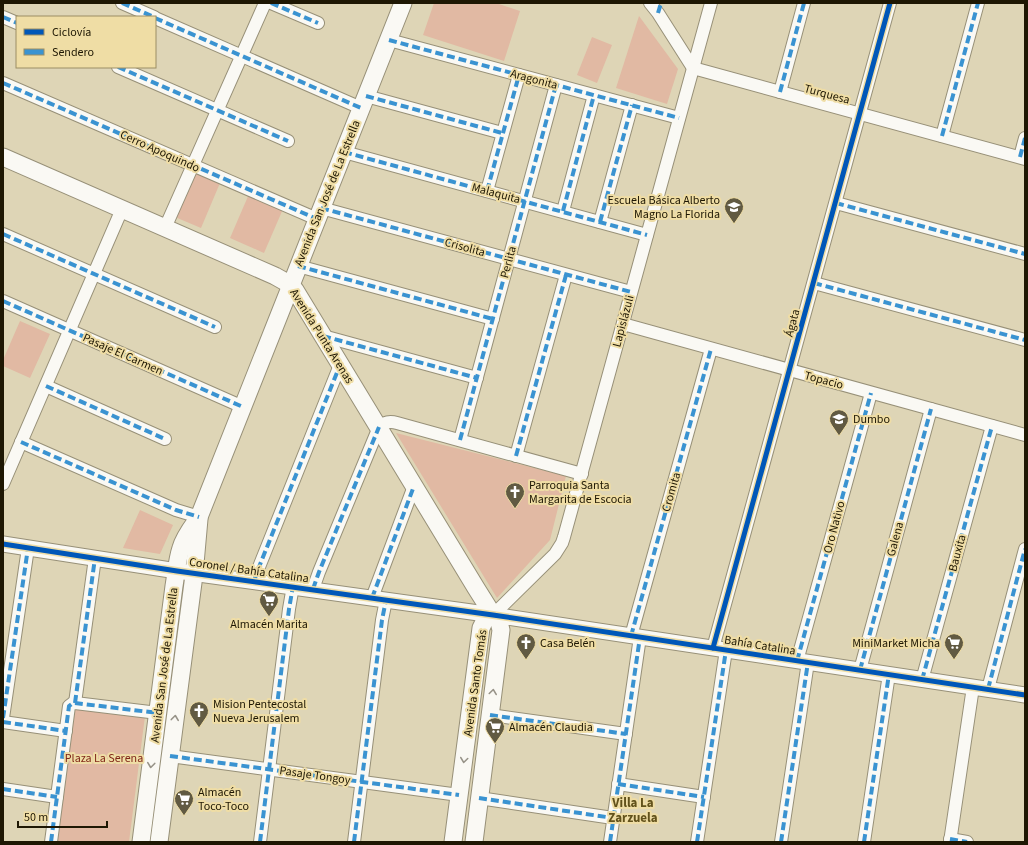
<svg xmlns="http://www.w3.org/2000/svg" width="1028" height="845" font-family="'Source Sans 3',sans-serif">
	<rect width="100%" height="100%" fill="#ded5b6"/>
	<!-- green -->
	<g fill="#e1b9a3">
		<path d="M434,3H496L520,11L504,61L423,35Z"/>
		<path d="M639,16L678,69L667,104L616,88Z"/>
		<path d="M592,37L612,45L597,83L577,75Z"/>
		<path d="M195,172L220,183L201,228L175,217Z"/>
		<path d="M249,194L283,209L264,253L230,238Z"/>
		<path d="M20,321L50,334L30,378L3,366V360Z"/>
		<path d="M396,433L566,476L550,540L497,598Z"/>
		<path d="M140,510L173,525L160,554L123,548Z"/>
		<path d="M77,709L145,716L129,842H57L74,712Z"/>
	</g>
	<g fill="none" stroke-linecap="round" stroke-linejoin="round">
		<defs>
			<g id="minor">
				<path d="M122,3L154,17"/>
				<path d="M271,3L318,23"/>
				<path d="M650,3L658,13L693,68L1025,159"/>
				<path d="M3,17L17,23"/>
				<path d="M155,18L361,108"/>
				<path d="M389,40L679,118"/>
				<path d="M118,67L288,141"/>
				<path d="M3,83L317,219"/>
				<path d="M780,92L804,3"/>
				<path d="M366,96L502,133"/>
				<path d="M942,136L978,3"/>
				<path d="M344,152L647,235"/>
				<path d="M1020,157L1025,138"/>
				<path d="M487,191L519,75"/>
				<path d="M836,203L1025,254"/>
				<path d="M321,208L631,292"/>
				<path d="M563,211L594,95"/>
				<path d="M600,222L632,105"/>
				<path d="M165,228L265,3"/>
				<path d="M3,234L215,327"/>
				<path d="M298,266L493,319"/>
				<path d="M814,283L1025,340"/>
				<path d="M3,301L243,407"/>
				<path d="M623,324L1025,435"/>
				<path d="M323,336L477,378"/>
				<path d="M46,386L165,439"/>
				<path d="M460,440L556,85"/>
				<path d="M21,442L176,510L199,517"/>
				<path d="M516,456L566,275"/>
				<path d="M3,484L122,209"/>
				<path d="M254,581L259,567L340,365"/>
				<path d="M313,589L319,572L379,427C384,422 390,421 397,423L582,474"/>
				<path d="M372,598L414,486"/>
				<path d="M493,615L555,554L562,543L564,537L711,3"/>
				<path d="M631,636L711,349"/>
				<path d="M713,648L890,3"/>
				<path d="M797,661L871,393"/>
				<path d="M860,670L931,409"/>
				<path d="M922,680L992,426"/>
				<path d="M988,689L1025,549"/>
				<path d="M75,703L95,558"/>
				<path d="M490,715L626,734"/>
				<path d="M3,718L28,548"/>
				<path d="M3,722L66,731"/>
				<path d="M170,756L459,795"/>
				<path d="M618,784L704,797"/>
				<path d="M3,789L57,797"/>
				<path d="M479,798L613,818"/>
				<path d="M950,839L967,842"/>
				<path d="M51,842L69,706L73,703H75L158,713"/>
				<path d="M260,842L289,609L293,586"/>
				<path d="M354,842L382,620L386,600"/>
				<path d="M610,842L640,637"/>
				<path d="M697,842L726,650"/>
				<path d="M781,842L808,662"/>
				<path d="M864,842L889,674"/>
				<path d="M950,842L973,687"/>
			</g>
			<path id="tertiary" d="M3,544L177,571L493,615L1025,695"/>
			<g id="secondary">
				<path d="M3,157L275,276L291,285L295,290L476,588L493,615L499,622L501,630L474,842"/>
				<path d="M141,842L174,586C176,574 177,560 181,548C184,537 192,527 199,517L403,3"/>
				<path d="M159,842L194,575L199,519"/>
				<path d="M453,842L481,628L485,620L493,615"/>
			</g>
		</defs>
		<!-- minor casing -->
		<use href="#minor" stroke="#979078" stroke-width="14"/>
		<!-- tertiary casing -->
		<use href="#tertiary" stroke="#979078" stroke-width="17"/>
		<!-- secondary casing -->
		<use href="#secondary" stroke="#979078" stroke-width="19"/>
		<!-- minor -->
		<use href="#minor" stroke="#faf9f4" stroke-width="12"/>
		<!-- tertiary -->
		<use href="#tertiary" stroke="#faf9f4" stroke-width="15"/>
		<!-- secondary -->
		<use href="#secondary" stroke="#faf9f4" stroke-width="17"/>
		<!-- quiet -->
		<g stroke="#3a93d1" stroke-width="4" stroke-dasharray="8 4" stroke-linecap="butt">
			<path d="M122,3L154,17"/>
			<path d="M271,3L318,23"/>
			<path d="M658,13L661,3"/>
			<path d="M3,17L17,23"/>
			<path d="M155,18L361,108"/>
			<path d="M389,40L679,118"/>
			<path d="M118,67L288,141"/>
			<path d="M3,83L317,219"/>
			<path d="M780,92L804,3"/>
			<path d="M366,96L502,133"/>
			<path d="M942,136L978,3"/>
			<path d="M344,152L647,235"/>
			<path d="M1020,157L1025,138"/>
			<path d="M487,191L519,75"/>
			<path d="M836,203L1025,254"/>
			<path d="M321,208L631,292"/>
			<path d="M563,211L594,95"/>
			<path d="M600,222L632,105"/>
			<path d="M3,234L215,327"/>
			<path d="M298,266L493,319"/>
			<path d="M814,283L1025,340"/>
			<path d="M3,301L243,407"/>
			<path d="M323,336L477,378"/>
			<path d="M46,386L165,439"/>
			<path d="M460,440L556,85"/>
			<path d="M21,442L176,510L199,517"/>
			<path d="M516,456L566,275"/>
			<path d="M254,581L259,567L340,365"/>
			<path d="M313,589L319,572L379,427"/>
			<path d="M372,598L414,486"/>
			<path d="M631,636L711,349"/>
			<path d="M797,661L871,393"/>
			<path d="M860,670L931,409"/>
			<path d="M922,680L992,426"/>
			<path d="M988,689L1025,549"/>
			<path d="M75,703L95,558"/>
			<path d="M490,715L626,734"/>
			<path d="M3,718L28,548"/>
			<path d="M3,722L66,731"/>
			<path d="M170,756L459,795"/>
			<path d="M618,784L704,797"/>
			<path d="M3,789L57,797"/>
			<path d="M479,798L613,818"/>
			<path d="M950,839L967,842"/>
			<path d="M51,842L69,706L73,703H75L158,713"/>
			<path d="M260,842L289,609L293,586"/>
			<path d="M354,842L382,620L386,600"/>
			<path d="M610,842L640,637"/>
			<path d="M697,842L726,650"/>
			<path d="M781,842L808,662"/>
			<path d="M864,842L889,674"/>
		</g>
		<defs>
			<g id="cycleway">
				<path d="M3,544L177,571L493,615L1025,695"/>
				<path d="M713,648L890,3"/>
			</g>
		</defs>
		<!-- cycleway casing -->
		<use href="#cycleway" stroke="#efdda5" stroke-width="8"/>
		<!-- cycleway -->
		<use href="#cycleway" stroke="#0057b8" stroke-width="5"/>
	</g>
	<!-- one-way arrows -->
	<defs><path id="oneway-chevron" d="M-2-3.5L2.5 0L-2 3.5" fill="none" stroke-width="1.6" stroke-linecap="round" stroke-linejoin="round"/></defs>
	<g stroke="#979388">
		<use href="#oneway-chevron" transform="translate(493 692) rotate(-82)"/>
		<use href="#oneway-chevron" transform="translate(175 718) rotate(-83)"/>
		<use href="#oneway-chevron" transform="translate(464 760) rotate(98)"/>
		<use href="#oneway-chevron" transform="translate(151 765) rotate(97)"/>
	</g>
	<!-- icons -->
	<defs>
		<symbol id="school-pin" viewBox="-11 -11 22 30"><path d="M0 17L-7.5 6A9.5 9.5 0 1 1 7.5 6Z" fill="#615a42" stroke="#efdda5"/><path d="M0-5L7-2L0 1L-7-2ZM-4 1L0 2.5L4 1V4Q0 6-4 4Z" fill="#fff"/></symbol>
		<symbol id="church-pin" viewBox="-11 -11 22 30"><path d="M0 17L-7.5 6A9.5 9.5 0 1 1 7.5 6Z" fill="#615a42" stroke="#efdda5"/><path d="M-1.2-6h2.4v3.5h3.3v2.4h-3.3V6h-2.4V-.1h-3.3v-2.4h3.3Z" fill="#fff"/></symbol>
		<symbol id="supermarket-pin" viewBox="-11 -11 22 30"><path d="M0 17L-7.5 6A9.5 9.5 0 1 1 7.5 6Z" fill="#615a42" stroke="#efdda5"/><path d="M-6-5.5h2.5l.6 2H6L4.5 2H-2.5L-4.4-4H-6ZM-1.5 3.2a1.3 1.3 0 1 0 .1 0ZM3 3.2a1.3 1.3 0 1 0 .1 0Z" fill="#fff"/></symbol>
	</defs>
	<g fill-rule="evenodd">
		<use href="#school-pin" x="723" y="196" width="22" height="30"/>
		<use href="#school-pin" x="828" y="408" width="22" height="30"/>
		<use href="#church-pin" x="504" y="481" width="22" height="30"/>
		<use href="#supermarket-pin" x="258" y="589" width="22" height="30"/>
		<use href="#church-pin" x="515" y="632" width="22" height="30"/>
		<use href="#supermarket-pin" x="943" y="632" width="22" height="30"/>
		<use href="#church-pin" x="188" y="700" width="22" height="30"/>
		<use href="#supermarket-pin" x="484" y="716" width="22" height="30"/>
		<use href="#supermarket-pin" x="173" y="788" width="22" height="30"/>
	</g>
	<g text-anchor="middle" stroke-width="4" stroke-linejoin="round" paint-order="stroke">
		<!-- street labels -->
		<g font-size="12" fill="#1e1703" stroke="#efdda5">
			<text transform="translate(534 79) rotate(15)" y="4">Aragonita</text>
			<text transform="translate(827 94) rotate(15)" y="4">Turquesa</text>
			<text transform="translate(160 151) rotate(24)" y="4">Cerro Apoquindo</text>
			<text transform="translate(327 193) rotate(-68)" y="4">Avenida San José de La Estrella</text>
			<text transform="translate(496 193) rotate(15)" y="4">Malaquita</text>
			<text transform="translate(465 247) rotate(15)" y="4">Crisolita</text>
			<text transform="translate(508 262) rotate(-75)" y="4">Perlita</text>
			<text transform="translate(623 321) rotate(-75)" y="4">Lapislázuli</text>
			<text transform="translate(792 323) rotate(-75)" y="4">Ágata</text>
			<text transform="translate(322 336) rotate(58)" y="4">Avenida Punta Arenas</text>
			<text transform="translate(123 354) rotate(24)" y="4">Pasaje El Carmen</text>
			<text transform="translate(824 380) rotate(15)" y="4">Topacio</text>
			<text transform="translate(671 492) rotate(-74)" y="4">Cromita</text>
			<text transform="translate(834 527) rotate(-75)" y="4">Oro Nativo</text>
			<text transform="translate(895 539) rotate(-75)" y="4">Galena</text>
			<text transform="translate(957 553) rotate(-75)" y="4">Bauxita</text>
			<text transform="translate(249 570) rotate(8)" y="4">Coronel / Bahía Catalina</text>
			<text transform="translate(760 645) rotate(9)" y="4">Bahía Catalina</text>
			<text transform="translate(164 665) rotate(-83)" y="4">Avenida San José de La Estrella</text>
			<text transform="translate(475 683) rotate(-82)" y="4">Avenida Santo Tomás</text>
			<text transform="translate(315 775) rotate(8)" y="4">Pasaje Tongoy</text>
		</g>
		<!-- poi labels -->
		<g font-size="12" fill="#1e1703" stroke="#efdda5" text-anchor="start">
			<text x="720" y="204" text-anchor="end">Escuela Básica Alberto<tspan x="720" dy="14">Magno La Florida</tspan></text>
			<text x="853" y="423">Dumbo</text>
			<text x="529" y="489">Parroquia Santa<tspan x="529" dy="14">Margarita de Escocia</tspan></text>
			<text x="269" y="628" text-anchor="middle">Almacén Marita</text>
			<text x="540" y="647">Casa Belén</text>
			<text x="940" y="647" text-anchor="end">MiniMarket Micha</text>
			<text x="213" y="708">Mision Pentecostal<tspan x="213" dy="14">Nueva Jerusalem</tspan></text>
			<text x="509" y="731">Almacén Claudia</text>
			<text x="198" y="796">Almacén<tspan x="198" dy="14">Toco-Toco</tspan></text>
		</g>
		<!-- park labels -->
		<g font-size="12" fill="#812819" stroke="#efdda5">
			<text x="104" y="762">Plaza La Serena</text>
		</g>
		<!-- neighbourhood labels -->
		<g font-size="13" font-weight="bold" fill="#62521c" stroke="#efdda5">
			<text x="633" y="807">Villa La<tspan x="633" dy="15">Zarzuela</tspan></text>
		</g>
	</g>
	<!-- border -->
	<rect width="1028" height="845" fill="none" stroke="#1e1703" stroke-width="8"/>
	<!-- legend -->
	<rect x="16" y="16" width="140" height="52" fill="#efdda5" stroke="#9b8e64"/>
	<rect x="24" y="29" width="20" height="6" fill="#0057b8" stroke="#9b8e64"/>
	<text x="52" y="36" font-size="12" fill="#1e1703">Ciclovía</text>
	<rect x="24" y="49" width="20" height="6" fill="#3a93d1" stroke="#9b8e64"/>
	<text x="52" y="56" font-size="12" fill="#1e1703">Sendero</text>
	<!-- scale -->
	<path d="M18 821v6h89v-6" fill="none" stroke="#1e1703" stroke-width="2"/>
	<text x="24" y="821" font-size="12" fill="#1e1703" stroke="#efdda5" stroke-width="3" paint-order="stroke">50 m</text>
</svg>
